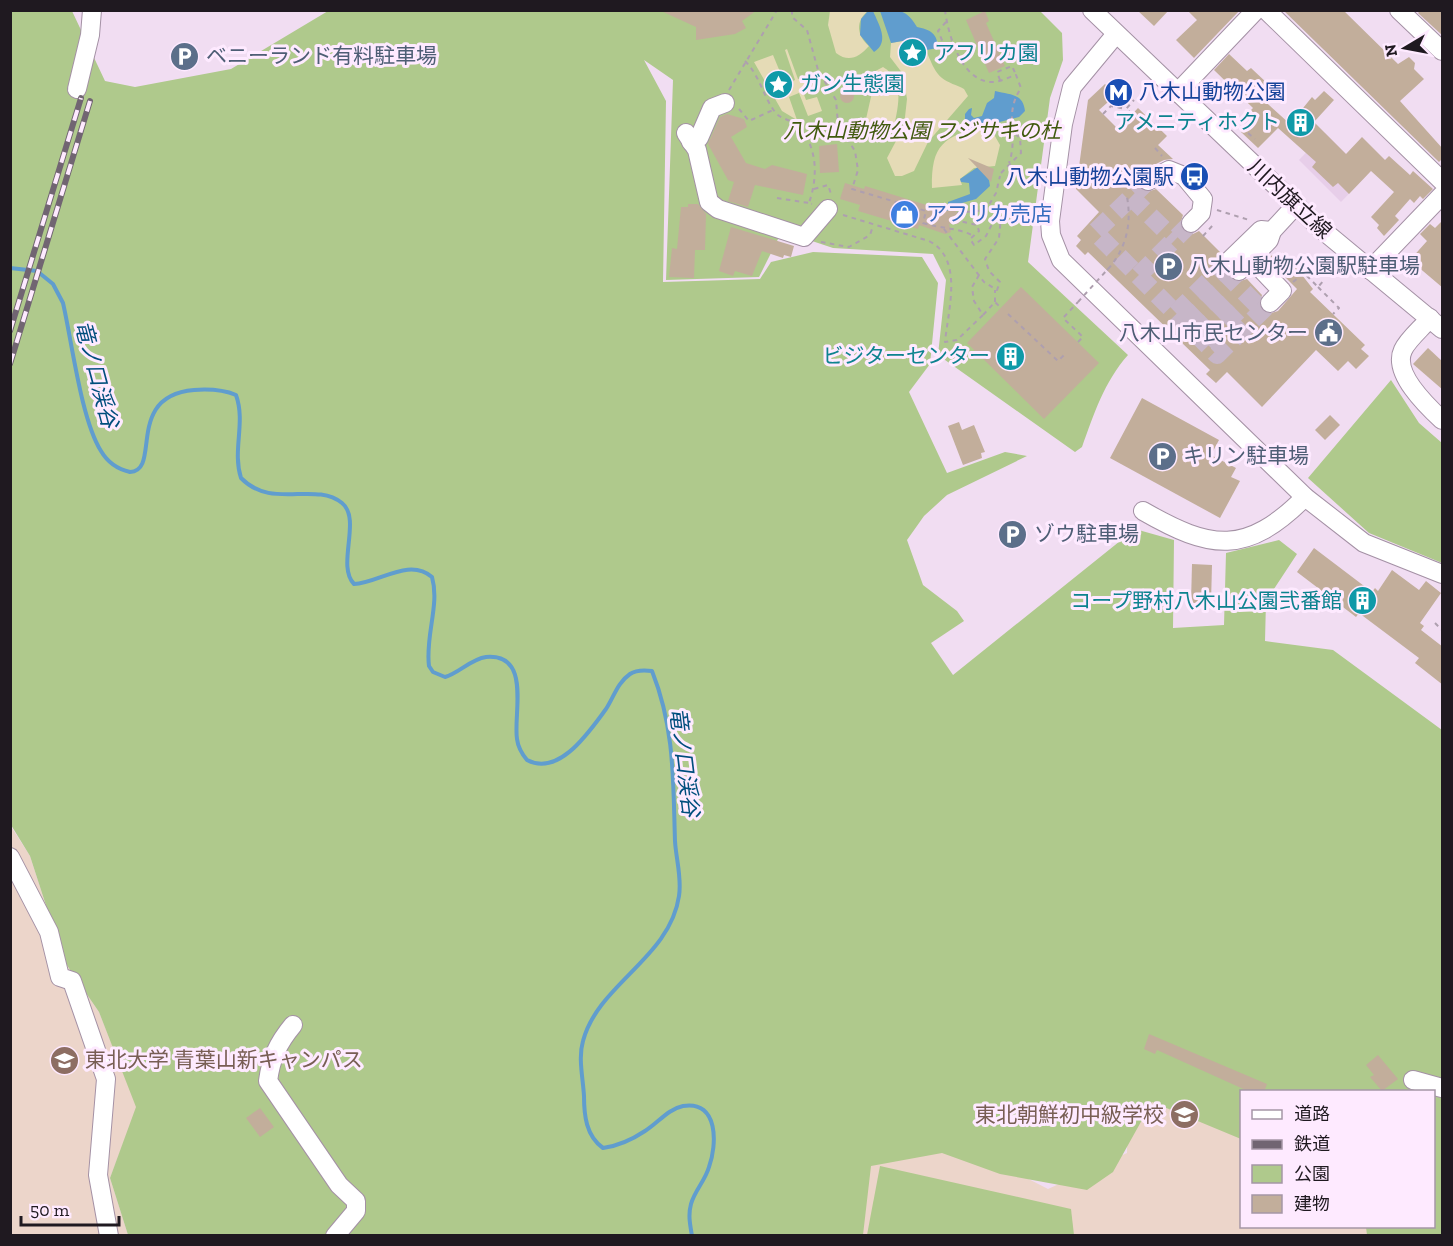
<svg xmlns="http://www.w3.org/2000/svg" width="1453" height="1246" font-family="'Zilla Slab','Noto Sans JP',serif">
	<rect width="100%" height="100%" fill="#f1ddf2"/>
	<!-- built -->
	<path fill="#e7cee9" d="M1325,133L1367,175L1341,202L1299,160Z"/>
	<!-- education -->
	<g fill="#ecd5ca">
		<path d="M10,825L30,856L64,961L99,1012L137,1107L110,1178L128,1235H11Z"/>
		<path d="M1130,1012L1242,1092V1226H1424L1430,1236H850L858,1141L949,1138L1048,1189L1127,1153Z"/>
	</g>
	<!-- green -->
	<g fill="#afc98c">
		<path d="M11,11H72L105,81L135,87L231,69L328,11H1040L1062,33L1063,60L1050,98L1028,262L1128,355C1104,382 1094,414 1082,447L1075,452L938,355L946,280L933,254L833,248L782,231L759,277L666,280L673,80L644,60L666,101L663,282L760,279L771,262L813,252L922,257L938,283L930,364L909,392L947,473L1005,452L1027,456L947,495L924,516L907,540L923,585L957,611L964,621L931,643L953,675L1135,529L1174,540L1173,628L1224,625L1226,553L1279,540L1297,554L1266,601L1265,641L1333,650L1442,730V1235H1367L1366,1227L1434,1226V1092H1242L1241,1139L1152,1102L1113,1172L1087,1190L1000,1174L942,1153L871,1166L863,1235H128L110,1178L136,1107L99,1012L64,961L30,856L11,825Z"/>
		<path d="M1391,380L1419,423L1442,443V563L1369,533L1308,478Z"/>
		<path d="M880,1166L1071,1209L1074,1235H867Z"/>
	</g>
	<!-- sand -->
	<g fill="#e5dbb6">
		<path d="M830,11H868C855,21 857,36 869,46C859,57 849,63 836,53L828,25Z"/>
		<path d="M914,39C931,48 928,66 942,78C948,83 957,85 964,89L968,96L928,142L914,171L902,176H895L887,158L904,126L907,99L903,74L890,57L891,43Z"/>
		<path d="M787,49L798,79L809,75L814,88L803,92L806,100L817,97L822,111L808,116L799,93L789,97L797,120L782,111L754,62L773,55L785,84L795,80L785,50Z"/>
		<path d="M883,67C907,81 897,110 893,132L885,138L872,140L866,119L873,88L870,74Z"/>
		<path d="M983,126L992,131L1000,145L995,166L974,168L960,179L962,185L932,188C931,144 944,137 983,126Z"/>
	</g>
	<!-- water -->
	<g fill="#609dce">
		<path d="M868,11H873C879,25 890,42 874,52L860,35L861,19Z"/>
		<path d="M880,11C900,10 906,9 917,27C929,29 939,34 937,48L927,50L914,39L891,43Z"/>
		<path d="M995,91C1010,95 1023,93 1025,111L1019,117L965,131V114L969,109L972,108L971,115L974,118L982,116L987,103L994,98Z"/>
		<path d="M978,167L989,180L990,186L976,199L962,203L957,209L946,211L938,208L940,204H948V202L970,194L969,183L961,182L960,179Z"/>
	</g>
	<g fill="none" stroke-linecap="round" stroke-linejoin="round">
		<!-- stream -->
		<path stroke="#609dce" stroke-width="4" d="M10,268L37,271L53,284L63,303C72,342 81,419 101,451C108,463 117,469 130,472C162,471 124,396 194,390C208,389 224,390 236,395C246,423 232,450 241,478C272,510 314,481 342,503C362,519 336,566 354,584C379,583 409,557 432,577C440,605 425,636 429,666L433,672L445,677C459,673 471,659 486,657C532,653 513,714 517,739C518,747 522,754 527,760C559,777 589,732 606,709C614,697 617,683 630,674C636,670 645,670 652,671C675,729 673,781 675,841C676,859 682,878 679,896C670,958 598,984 583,1041C578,1058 583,1078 584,1096C584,1115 586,1136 603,1148C618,1146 633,1139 645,1131C658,1123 668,1109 683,1106C719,1100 717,1145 709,1167C705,1181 695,1190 691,1204C688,1215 690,1224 692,1236"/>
	</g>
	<!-- building -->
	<g fill="#c2ae9b">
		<path d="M659,10H757L742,21L746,28L735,34L696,40V27Z"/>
		<path d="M1137,10H1169L1154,26Z"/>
		<path d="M1187,10H1240L1194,58L1176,40L1197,20Z"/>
		<path d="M1283,10H1343L1398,64L1409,57L1415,63L1414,69L1424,79L1400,101L1443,149V158L1439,162Z"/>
		<path d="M1421,10H1443V36L1418,13Z"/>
		<path d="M985,11L989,21L986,23L1005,66L989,73L966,20Z"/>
		<path d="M1229,54L1247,71L1251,68L1268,84L1258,95L1290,124L1312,97L1315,100L1324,91L1334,100L1314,122L1346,154L1362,137L1385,160L1389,156L1410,175L1413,171L1433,189L1423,199L1420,196L1414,203L1410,199L1395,216L1399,220L1384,236L1377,228L1379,225L1371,217L1394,192L1371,171L1349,194L1338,183L1333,187L1312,167L1316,162L1278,128L1258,148L1241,132L1254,119L1248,113L1253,108L1214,70Z"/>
		<path d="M1105,84L1116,95L1099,110L1118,129L1138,108L1167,136L1158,145L1173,159L1164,160L1142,171L1137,180L1138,187L1147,192L1156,189L1183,215L1180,225L1184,231L1193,234L1199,231L1221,253L1218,264L1228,272L1231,279L1237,282L1247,279L1262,295L1259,306L1268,314L1278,311L1297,289L1268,260L1272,255L1276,259L1284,252L1313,289L1310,292L1365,345L1361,349L1369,356L1356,369L1348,361L1338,371L1316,350L1262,407L1227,372L1216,383L1206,374L1210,370L1088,252L1085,255L1076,246L1081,240L1077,236L1099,212L1076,189L1088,100Z"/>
		<circle cx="847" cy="96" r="7"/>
		<path d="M727,114L744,119L747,127L731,137L746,163L765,169L772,165L807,174L803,195L755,185L748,207L728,201L734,182L728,180L708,144L720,117Z"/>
		<path d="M837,144L839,172L820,173L819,146Z"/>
		<path d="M968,158L994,169L991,182Z"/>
		<path d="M845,183L864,189L865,186L946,211L956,209L959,224H949L951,232L945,234L919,225L918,229L858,211L860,205L840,199Z"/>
		<path d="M688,204H698L706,214L705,250H695L694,278L669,277L672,248L677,249L681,207H688Z"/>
		<path d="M1443,220V288L1410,260L1427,241L1420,234L1430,224L1435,228Z"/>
		<path d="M731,227L794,246L791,257L784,255L783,258L762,251L752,276L735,271L733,276L719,271Z"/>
		<path d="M1021,287L1099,363L1044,419L967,343Z"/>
		<path d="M1428,348L1443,362V390L1413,364Z"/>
		<path d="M1142,398L1219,440L1211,455L1236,468L1231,477L1240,481L1220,518L1110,458Z"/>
		<path d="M1330,415L1340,425L1325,440L1315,430Z"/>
		<path d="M959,422L962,430L974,425L985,452L981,453L982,458L963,465L948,426Z"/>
		<path d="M1314,548L1372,592L1375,588L1378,591L1392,570L1419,590L1426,581L1441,593L1420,623L1424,626L1421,630L1443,647V685L1415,663L1419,658L1359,613L1356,617L1297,572Z"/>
		<path d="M1192,564L1212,565L1211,603H1191Z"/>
		<path d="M1149,1034L1267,1084L1264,1092H1250L1157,1050L1155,1054L1144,1049Z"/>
		<path d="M1378,1055L1398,1079L1382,1091L1370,1077L1374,1075L1366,1065Z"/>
		<path d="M260,1108L274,1127L260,1137L246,1118Z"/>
	</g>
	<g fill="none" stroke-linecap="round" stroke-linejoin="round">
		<!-- minor-tunnel -->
		<g stroke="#c7b6c8" stroke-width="18" stroke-dasharray="18 9" stroke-linecap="butt">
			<path d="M1148,181L1095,232L1217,355L1270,303"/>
			<path d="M1131,197L1175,240"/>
			<path d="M1139,275L1191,223"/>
			<path d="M1176,313L1229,261"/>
			<path d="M1186,323L1239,271"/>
			<path d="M1197,334L1231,300"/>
			<path d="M1206,343L1258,291"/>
		</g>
		<defs>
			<g id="minor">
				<path d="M1092,10L1320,228L1442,329"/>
				<path d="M1266,10L1442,181"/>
				<path d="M1399,10L1442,51"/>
				<path d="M1116,34L1072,87L1063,124L1050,221L1051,235L1061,260L1305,497L1364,543L1442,574"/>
				<path d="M77,89L90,35L92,10"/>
				<path d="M1177,93L1256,10"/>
				<path d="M686,133L697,150L709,202L718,209L804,237L828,209"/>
				<path d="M691,142L699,138L712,108L725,103"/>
				<path d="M1148,181L1169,170L1184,176L1203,199L1201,213L1191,223"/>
				<path d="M1242,249L1282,291L1270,303"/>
				<path d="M1229,261L1261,230L1272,231"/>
				<path d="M1370,270L1442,195"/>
				<path d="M1239,271L1269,240L1272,231L1296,205"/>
				<path d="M1430,318C1422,328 1408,339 1403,350C1392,373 1428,407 1442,420"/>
				<path d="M1143,511C1211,550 1246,556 1305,497"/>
				<path d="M10,857L49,932L60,977L72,981L106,1079L98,1175L109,1236"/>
				<path d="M293,1025C278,1043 271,1058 268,1081L339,1185L356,1201V1211L335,1236"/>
				<path d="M1413,1080L1442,1088"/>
			</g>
		</defs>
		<!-- minor casing -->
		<use href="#minor" stroke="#a491a5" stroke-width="20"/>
		<!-- path -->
		<g stroke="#ae9faf" stroke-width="2" stroke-dasharray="4.5 4.5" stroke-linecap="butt">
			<path d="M792,10V17L807,30L818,70L836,100L838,124L855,151L858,170L852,189L926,211L923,223C942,229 956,227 974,236"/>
			<path d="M945,10C948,35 962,83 993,82C1000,82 1009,77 1016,75L1021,88C1003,115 1019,135 1009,163"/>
			<path d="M946,22L938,31L945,47L958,50"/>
			<path d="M745,61C760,76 763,96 775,112C781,120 791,119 798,126C818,147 818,177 809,203L812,204"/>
			<path d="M1000,80L997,72L1012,66L1016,75"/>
			<path d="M729,90L777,10"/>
			<path d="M739,109L749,121L773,110"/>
			<path d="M1103,114L1111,106L1126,109"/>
			<path d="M1132,114L1126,109L1134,100"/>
			<path d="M1013,132L1024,128"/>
			<path d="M1248,133L1255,139"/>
			<path d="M1155,148L1162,156"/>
			<path d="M1001,173L1021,153L1020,138L1013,132"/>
			<path d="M814,189L828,185L831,194"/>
			<path d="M777,198L809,203"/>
			<path d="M1217,210L1249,220"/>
			<path d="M957,213L986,210L996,193L1000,176"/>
			<path d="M843,215L929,241C964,259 948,310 945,342L957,340L983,315"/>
			<path d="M944,229L984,282L997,290L1000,282L989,271L985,259L999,238L1001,217L996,216L986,236L974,245L970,239L979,231L977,225L959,221"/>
			<path d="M1203,236L1213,225"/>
			<path d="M821,242L849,247L870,235L873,226"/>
			<path d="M1275,254L1282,261"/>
			<path d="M1279,258L1282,256L1284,259"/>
			<path d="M1107,270L1108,269"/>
			<path d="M979,275L972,287L974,301L983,315L995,302L1001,308"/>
			<path d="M1293,282L1304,273L1318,287L1325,279"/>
			<path d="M1318,287L1339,308L1333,314"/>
			<path d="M995,302V290"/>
			<path d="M1008,314L1058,361L1066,353"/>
			<path d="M1078,342L1083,337L1063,318L1078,302"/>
			<path d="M1435,623L1442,630"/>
		</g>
		<!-- minor -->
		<use href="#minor" stroke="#fff" stroke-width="18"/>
		<defs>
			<g id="rail">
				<path d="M10,331L81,98"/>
				<path d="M10,364L90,101"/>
			</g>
		</defs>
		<!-- rail casing -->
		<use href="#rail" stroke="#716572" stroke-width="6"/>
		<!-- rail -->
		<use href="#rail" stroke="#feeaff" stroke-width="4" stroke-dasharray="11" stroke-linecap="butt"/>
		<!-- path-bridge -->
		<g stroke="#ae9faf" stroke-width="2" stroke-dasharray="4.5 4.5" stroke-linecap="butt">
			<path d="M1108,269C1126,249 1132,224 1127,197"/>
			<path d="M1078,302L1107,270"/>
		</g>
	</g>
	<!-- icons -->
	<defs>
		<symbol id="sight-disc" viewBox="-11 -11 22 22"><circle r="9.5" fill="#0f9aa8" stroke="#feeaff"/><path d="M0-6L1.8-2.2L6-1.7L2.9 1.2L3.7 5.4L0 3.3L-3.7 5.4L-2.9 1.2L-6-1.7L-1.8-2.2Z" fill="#fff"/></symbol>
		<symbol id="parking-disc" viewBox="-11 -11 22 22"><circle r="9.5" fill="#5c6f8a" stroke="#feeaff"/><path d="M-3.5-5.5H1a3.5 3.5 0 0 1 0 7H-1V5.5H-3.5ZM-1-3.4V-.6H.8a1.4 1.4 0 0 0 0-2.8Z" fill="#fff"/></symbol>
		<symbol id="metro-disc" viewBox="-11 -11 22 22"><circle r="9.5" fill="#1a4fb4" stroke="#feeaff"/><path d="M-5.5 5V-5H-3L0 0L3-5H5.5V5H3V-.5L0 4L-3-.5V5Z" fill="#fff"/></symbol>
		<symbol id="building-disc" viewBox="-11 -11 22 22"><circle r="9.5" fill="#0f9aa8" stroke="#feeaff"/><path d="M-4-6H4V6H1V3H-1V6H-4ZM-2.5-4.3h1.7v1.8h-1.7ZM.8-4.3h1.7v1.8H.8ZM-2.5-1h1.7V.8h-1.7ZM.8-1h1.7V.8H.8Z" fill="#fff"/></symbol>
		<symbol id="bus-disc" viewBox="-11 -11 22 22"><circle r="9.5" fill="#1a4fb4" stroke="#feeaff"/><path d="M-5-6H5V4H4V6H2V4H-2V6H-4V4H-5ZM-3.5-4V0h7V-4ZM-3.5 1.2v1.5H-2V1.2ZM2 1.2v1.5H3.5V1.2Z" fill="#fff"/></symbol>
		<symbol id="shop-disc" viewBox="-11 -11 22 22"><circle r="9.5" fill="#3f7fe0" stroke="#feeaff"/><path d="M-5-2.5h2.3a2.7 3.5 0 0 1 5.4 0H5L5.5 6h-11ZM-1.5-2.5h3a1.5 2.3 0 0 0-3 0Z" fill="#fff"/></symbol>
		<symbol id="civic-disc" viewBox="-11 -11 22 22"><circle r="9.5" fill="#5c6f8a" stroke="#feeaff"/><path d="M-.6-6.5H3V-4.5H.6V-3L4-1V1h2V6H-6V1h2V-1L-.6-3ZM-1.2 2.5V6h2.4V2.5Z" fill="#fff"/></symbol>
		<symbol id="university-disc" viewBox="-11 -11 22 22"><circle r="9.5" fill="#8d6e63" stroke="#feeaff"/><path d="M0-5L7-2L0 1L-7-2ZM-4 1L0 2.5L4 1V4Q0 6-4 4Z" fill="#fff"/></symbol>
		<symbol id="school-disc" viewBox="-11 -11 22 22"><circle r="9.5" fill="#8d6e63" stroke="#feeaff"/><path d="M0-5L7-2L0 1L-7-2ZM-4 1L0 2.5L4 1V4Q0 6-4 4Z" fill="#fff"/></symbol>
	</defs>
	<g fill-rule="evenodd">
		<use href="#sight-disc" x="896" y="36" width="33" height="33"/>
		<use href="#parking-disc" x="168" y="40" width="33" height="33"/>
		<use href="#sight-disc" x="762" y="68" width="33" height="33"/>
		<use href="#metro-disc" x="1102" y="76" width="33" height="33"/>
		<use href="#building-disc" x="1284" y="106" width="33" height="33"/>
		<use href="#bus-disc" x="1178" y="160" width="33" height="33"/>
		<use href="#shop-disc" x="888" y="198" width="33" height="33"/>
		<use href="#parking-disc" x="1152" y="250" width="33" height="33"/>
		<use href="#civic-disc" x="1312" y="316" width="33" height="33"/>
		<use href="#building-disc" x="994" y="340" width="33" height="33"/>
		<use href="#parking-disc" x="1146" y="440" width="33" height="33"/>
		<use href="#parking-disc" x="996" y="518" width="33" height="33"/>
		<use href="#building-disc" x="1346" y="584" width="33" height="33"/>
		<use href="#university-disc" x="48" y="1044" width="33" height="33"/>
		<use href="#school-disc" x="1168" y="1098" width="33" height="33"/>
	</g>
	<g text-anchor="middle" stroke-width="6" stroke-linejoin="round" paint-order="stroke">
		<!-- culture labels -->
		<g font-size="21" fill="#0d838f" stroke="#feeaff" text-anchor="end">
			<text x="934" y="60" text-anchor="start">アフリカ園</text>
			<text x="800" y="91" text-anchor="start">ガン生態園</text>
			<text x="1280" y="129">アメニティホクト</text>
			<text x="990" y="363">ビジターセンター</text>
			<text x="1342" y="608">コープ野村八木山公園弐番館</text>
		</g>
		<!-- service labels -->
		<g font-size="21" fill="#4e5e75" stroke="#feeaff" text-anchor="start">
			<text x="206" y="63">ベニーランド有料駐車場</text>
			<text x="1189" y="273">八木山動物公園駅駐車場</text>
			<text x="1308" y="340" text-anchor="end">八木山市民センター</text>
			<text x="1183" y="463">キリン駐車場</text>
			<text x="1034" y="541">ゾウ駐車場</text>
		</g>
		<!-- transit labels -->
		<g font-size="21" fill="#164399" stroke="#feeaff" text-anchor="start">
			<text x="1139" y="99">八木山動物公園</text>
			<text x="1174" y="184" text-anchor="end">八木山動物公園駅</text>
		</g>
		<!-- park labels -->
		<g font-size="21" font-style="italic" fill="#415a0f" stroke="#feeaff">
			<text x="922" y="138">八木山動物公園 フジサキの杜</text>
		</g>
		<!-- street labels -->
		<g font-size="21" fill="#1f1920" stroke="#feeaff">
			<text transform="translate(1290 199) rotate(43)" y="7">川内旗立線</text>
		</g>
		<!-- shop labels -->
		<g font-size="21" fill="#366cbe" stroke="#feeaff" text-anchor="start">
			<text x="926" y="221">アフリカ売店</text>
		</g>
		<!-- education labels -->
		<g font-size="21" fill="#785e54" stroke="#feeaff" text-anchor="start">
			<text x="85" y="1067">東北大学 青葉山新キャンパス</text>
			<text x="1164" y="1122" text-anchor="end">東北朝鮮初中級学校</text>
		</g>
		<!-- water labels -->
		<g font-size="22" font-style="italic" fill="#004e7d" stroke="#feeaff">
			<text transform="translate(97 374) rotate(75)" y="8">竜ノ口渓谷</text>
			<text transform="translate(685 762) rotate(83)" y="8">竜ノ口渓谷</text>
		</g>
	</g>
	<!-- border -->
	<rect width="1453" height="1246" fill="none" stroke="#1f1920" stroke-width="24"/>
	<!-- legend -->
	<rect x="1240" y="1090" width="195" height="138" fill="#feeaff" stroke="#a596a6" stroke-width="1.5"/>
	<rect x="1252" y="1110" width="30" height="9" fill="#ffffff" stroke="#a596a6" stroke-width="1.5"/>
	<text x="1294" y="1120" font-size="18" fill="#1f1920">道路</text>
	<rect x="1252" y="1140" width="30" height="9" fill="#716572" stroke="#a596a6" stroke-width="1.5"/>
	<text x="1294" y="1150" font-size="18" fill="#1f1920">鉄道</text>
	<rect x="1252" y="1165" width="30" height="18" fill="#afc98c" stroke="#a596a6" stroke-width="1.5"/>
	<text x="1294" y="1180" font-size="18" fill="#1f1920">公園</text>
	<rect x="1252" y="1195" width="30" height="18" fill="#c2ae9b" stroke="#a596a6" stroke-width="1.5"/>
	<text x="1294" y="1210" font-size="18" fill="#1f1920">建物</text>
	<!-- north arrow -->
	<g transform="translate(1405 48) rotate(260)" stroke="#feeaff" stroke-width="4.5" paint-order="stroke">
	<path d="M0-4.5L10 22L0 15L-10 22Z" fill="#1f1920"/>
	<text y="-9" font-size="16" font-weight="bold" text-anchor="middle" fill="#1f1920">N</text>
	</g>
	<!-- scale -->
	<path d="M21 1216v9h98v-9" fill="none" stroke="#1f1920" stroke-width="3"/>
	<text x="30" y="1216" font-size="18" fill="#1f1920" stroke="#feeaff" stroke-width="4.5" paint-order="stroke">50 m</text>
</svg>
